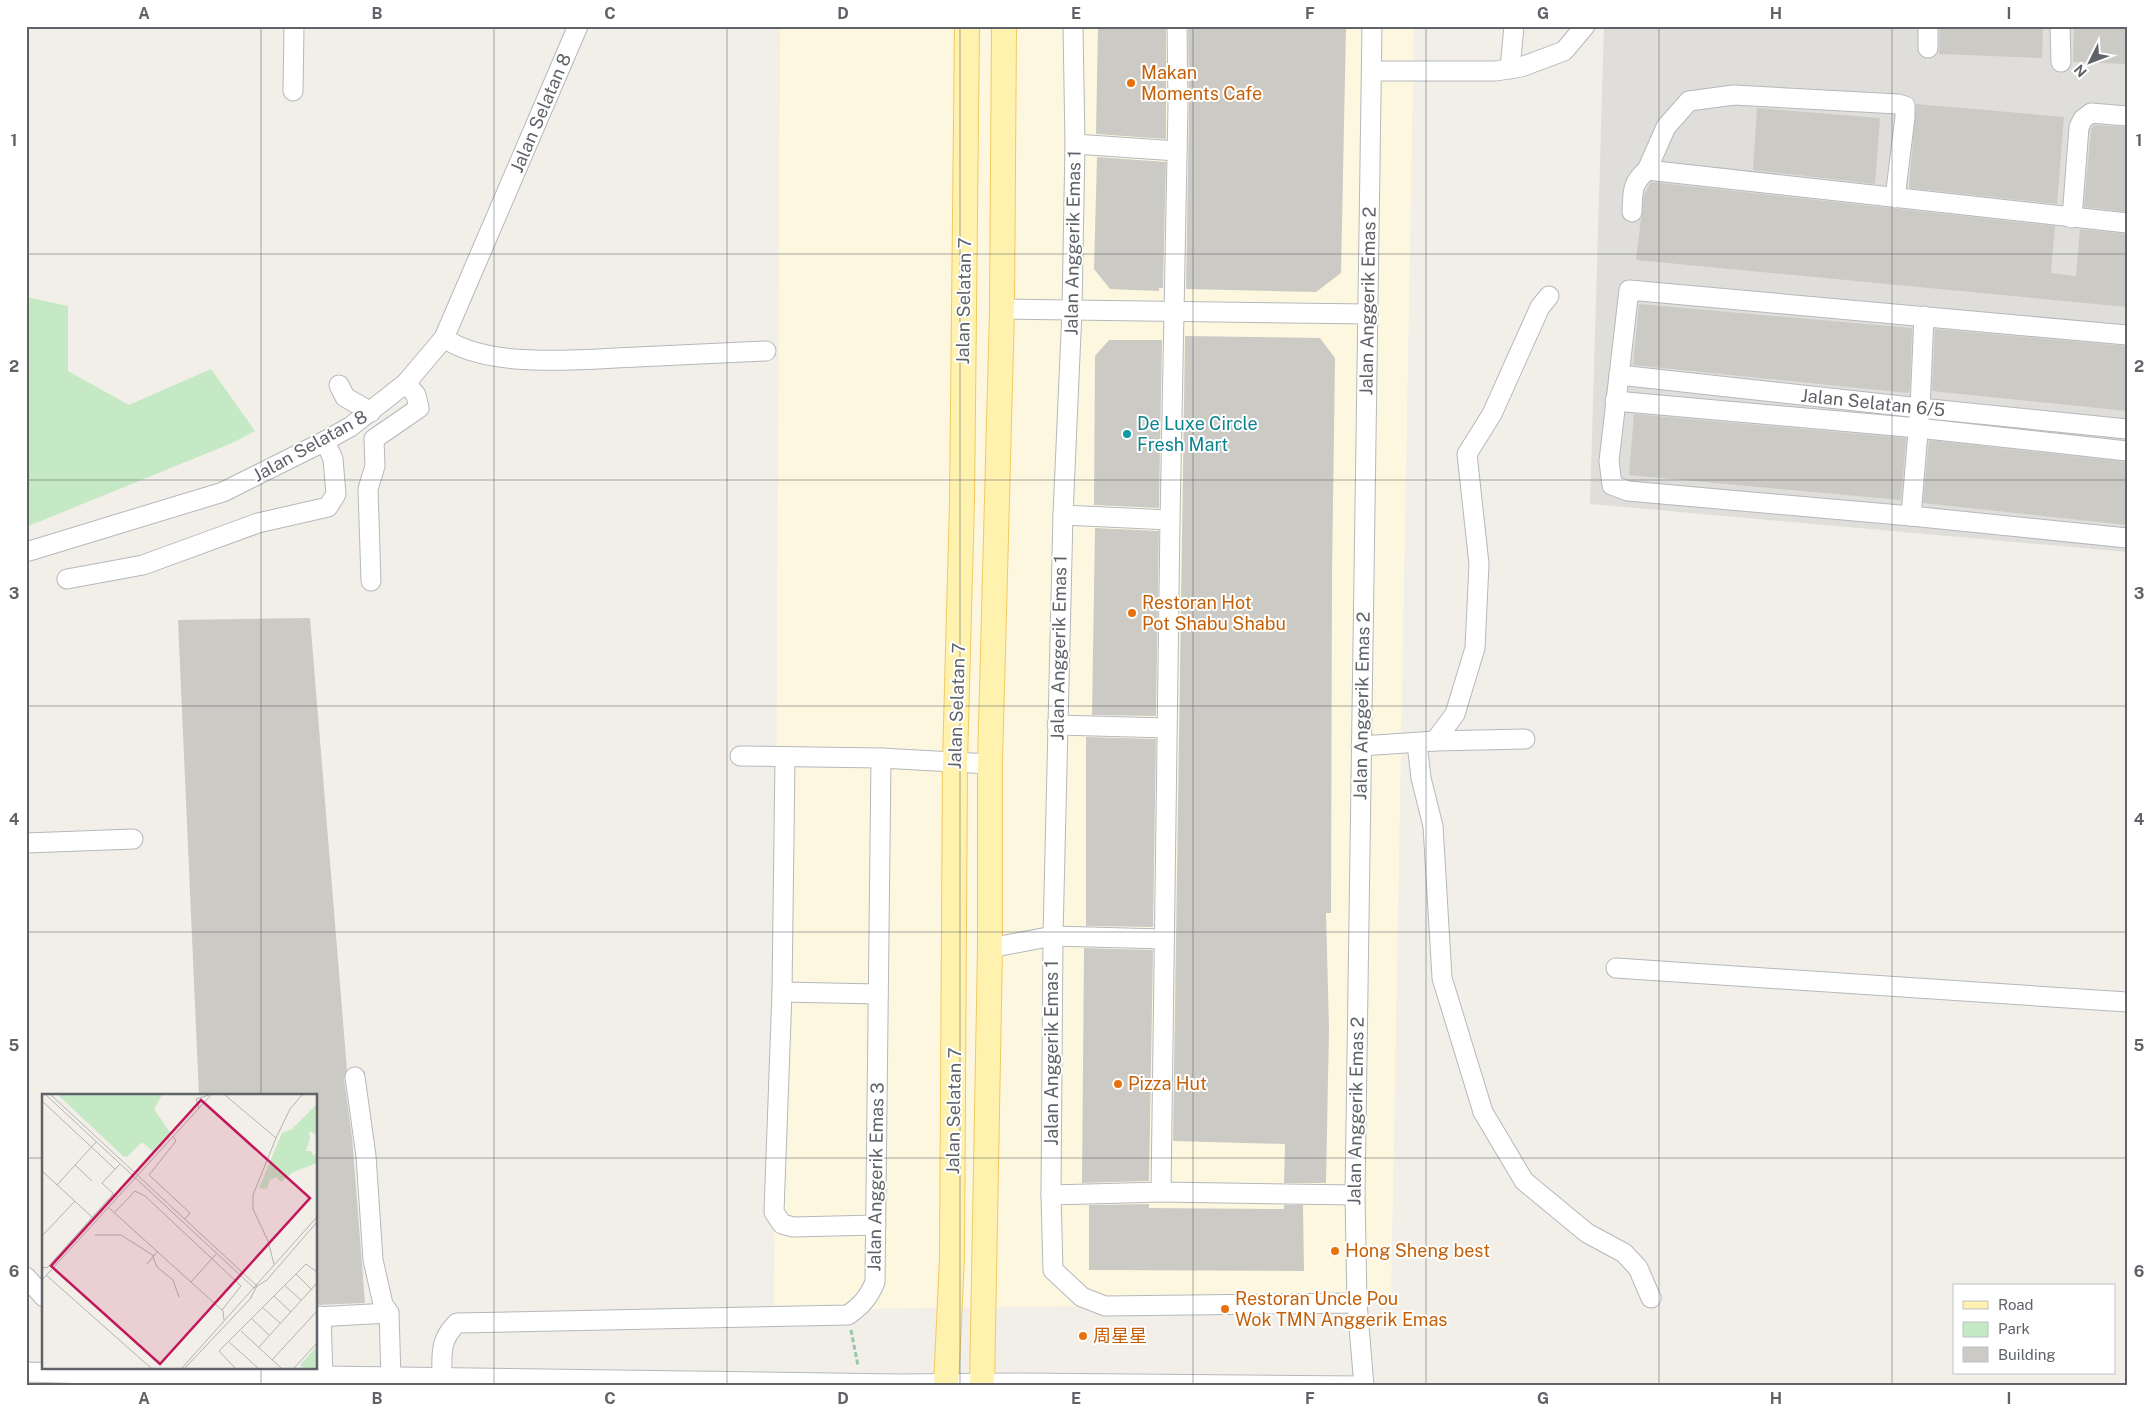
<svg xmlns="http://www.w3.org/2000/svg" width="2153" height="1412" font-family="'Public Sans','Noto Sans SC',sans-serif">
	<rect width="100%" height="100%" fill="#f1efe8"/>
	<!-- commercial -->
	<path fill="#fef7e0" d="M780,26H1414L1391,1302L774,1310Z"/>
	<!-- industrial -->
	<path fill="#e0deda" d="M1604,26H2127V552L1590,504Z"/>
	<!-- green -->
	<path fill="#c5e8c5" d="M26,297L68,306V371L129,405L211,369L255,431L232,443L26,527Z"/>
	<!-- building -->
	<g fill="#cccac5">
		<path d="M1098,26H1166V139L1096,134Z"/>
		<path d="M1188,26H1346L1341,273L1316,292L1186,289L1189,105Z"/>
		<path d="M1940,26H2043L2042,58L1939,54Z"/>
		<path d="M2074,26H2127V64L2073,62Z"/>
		<path d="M1916,104L2064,117L2057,204L1909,188Z"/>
		<path d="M1757,108L1880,118L1875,184L1753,170Z"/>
		<path d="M2094,125L2127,127V212L2084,207L2091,129Z"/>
		<path d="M1097,157L1166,162L1163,288H1159V291L1110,289L1094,269Z"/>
		<path d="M1651,182L2055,226L2051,273L2076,276L2080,229L2127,234V307L1636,260L1644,195Z"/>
		<path d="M1639,304L1912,328L1910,389L1908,393L1633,365Z"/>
		<path d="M1935,329L2127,346V411L1932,391Z"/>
		<path d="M1185,336L1320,338L1335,358L1332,575L1331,913H1326L1329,1028L1326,1183H1284L1285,1144L1173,1141Z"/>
		<path d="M1109,340H1162L1159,508L1094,505L1095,356Z"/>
		<path d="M1634,414L1906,438L1901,500L1629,475Z"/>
		<path d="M1929,440L2127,462V525L1923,503Z"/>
		<path d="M1095,528L1159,531L1156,716L1092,715Z"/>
		<path d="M310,618L347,1070L344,1079L352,1137L365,1303L316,1305V1096H199L178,620Z"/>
		<path d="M1086,737L1156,739L1153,927L1086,926Z"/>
		<path d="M1084,948L1153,950L1149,1181L1082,1183Z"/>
		<path d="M1149,1204V1208L1284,1209V1205H1303L1304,1271L1089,1270V1205Z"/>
	</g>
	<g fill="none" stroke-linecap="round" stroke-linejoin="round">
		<defs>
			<g id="minor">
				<path d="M1073,26L1075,144L1072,310L1063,515L1053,936L1051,1195L1053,1270L1082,1297L1105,1306L1357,1303"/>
				<path d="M1177,26L1178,105L1170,520L1161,1192L1355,1195"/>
				<path d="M2060,26L2061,62"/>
				<path d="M1928,48V26"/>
				<path d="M1510,69L1514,26"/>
				<path d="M1372,71H1496L1521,67L1564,51L1585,26"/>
				<path d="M293,91L294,26"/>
				<path d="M1075,144L1177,151"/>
				<path d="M1647,170L1666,127L1689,101L1734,95L1898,104L1905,106V117L1895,198"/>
				<path d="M1632,212C1633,192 1631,184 1647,170L2127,223"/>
				<path d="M2072,218L2079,127L2083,119L2091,113L2127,116"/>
				<path d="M1002,309L1368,314"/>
				<path d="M2127,335L1629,290L1609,461L1612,485L1628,491L1911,516L2127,538"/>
				<path d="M444,338C490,370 583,359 637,357C680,355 723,353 766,351"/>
				<path d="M1619,375L1920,408L2127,429"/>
				<path d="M339,385L345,397L371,412"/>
				<path d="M1615,401L1918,428L2127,451"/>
				<path d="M1063,515L1170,520"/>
				<path d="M1911,516L1920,408L1924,316"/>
				<path d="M26,552L223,492L325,441L350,427L406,383L444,338L578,26"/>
				<path d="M67,579L143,565L258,523L328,507L336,494L333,459L325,441"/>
				<path d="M371,581L368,489L375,466L374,439L419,408L416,395L406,383"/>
				<path d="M1057,725L1167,728"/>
				<path d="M1435,741L1455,714L1475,648L1479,564L1467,454L1492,414L1540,307L1549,296"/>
				<path d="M1417,743L1421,778L1433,826L1442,978L1483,1112L1524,1181L1587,1233L1624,1253L1638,1268L1651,1298"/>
				<path d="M1361,746L1435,741L1525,739"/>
				<path d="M740,756L881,758L990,764"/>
				<path d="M785,757L782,992L774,1212L782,1224L793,1227L876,1225"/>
				<path d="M26,843L133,839"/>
				<path d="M990,948L1053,936L1163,939"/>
				<path d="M1616,968L2127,1002"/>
				<path d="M782,992L878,994"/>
				<path d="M355,1077L366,1156L373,1260L383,1304L389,1313L391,1377"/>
				<path d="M1051,1195L1161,1192"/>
				<path d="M26,1277L44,1297"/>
				<path d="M321,1316L323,1376"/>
				<path d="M316,1317L389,1313"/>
				<path d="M26,1372L256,1379L323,1376L899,1384L1018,1383L1360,1386"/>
				<path d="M442,1378C442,1354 439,1341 457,1323L848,1315C861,1306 869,1297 875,1282L881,758"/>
				<path d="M1364,1386L1357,1303L1355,1195L1372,26"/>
			</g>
			<g id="major">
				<path d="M946,1386L952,1257L955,762L962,501L967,26"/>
				<path d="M982,1386L990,948V764L1002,309L1004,26"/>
			</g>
		</defs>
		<!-- minor casing -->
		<use href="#minor" stroke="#b5b8bc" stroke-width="21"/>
		<!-- major casing -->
		<use href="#major" stroke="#f2c960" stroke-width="26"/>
		<!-- path -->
		<path stroke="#9cc7a9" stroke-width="3" stroke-dasharray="5 2.5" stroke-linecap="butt" d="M851,1330L858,1366"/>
		<!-- minor -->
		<use href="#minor" stroke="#fff" stroke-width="19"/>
		<!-- major -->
		<use href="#major" stroke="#fff2af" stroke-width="24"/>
	</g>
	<!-- grid -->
	<path fill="none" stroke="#5f6368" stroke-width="1" stroke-opacity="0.55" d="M261,26V1096M494,26V1386M727,26V1386M960,26V1386M1193,26V1386M1426,26V1386M1659,26V1386M1892,26V1386M26,254H2127M26,480H2127M26,706H2127M26,932H2127M26,1158H44M316,1158H2127M261,1368V1386"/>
	<!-- markers -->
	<g fill="#e8710a" stroke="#fff" stroke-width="2">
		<circle cx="1131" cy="83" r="5"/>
		<circle cx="1132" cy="613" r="5"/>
		<circle cx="1118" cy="1084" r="5"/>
		<circle cx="1335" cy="1251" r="5"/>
		<circle cx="1225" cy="1309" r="5"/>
		<circle cx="1083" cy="1336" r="5"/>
	</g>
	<circle fill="#0f9aa8" stroke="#fff" stroke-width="2" cx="1127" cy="434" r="5"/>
	<g text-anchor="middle" stroke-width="4" stroke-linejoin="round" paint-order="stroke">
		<!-- food labels -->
		<g font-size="18" fill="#c56008" stroke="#fff" text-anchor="start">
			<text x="1141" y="79">Makan<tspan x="1141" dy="21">Moments Cafe</tspan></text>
			<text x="1142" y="609">Restoran Hot<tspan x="1142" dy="21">Pot Shabu Shabu</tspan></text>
			<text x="1128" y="1090">Pizza Hut</text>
			<text x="1345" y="1257">Hong Sheng best</text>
			<text x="1235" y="1305">Restoran Uncle Pou<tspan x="1235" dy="21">Wok TMN Anggerik Emas</tspan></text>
			<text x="1093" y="1342">周星星</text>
		</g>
		<!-- street labels -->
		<g font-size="18" fill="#5f6368" stroke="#fff">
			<text transform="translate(541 113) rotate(-67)" y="6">Jalan Selatan 8</text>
			<text transform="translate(1073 243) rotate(-89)" y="6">Jalan Anggerik Emas 1</text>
			<text transform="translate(964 301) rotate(-89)" y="6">Jalan Selatan 7</text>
			<text transform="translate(1368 301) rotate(-89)" y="6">Jalan Anggerik Emas 2</text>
			<text transform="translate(1873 403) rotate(6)" y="6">Jalan Selatan 6/5</text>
			<text transform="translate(310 446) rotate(-29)" y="6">Jalan Selatan 8</text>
			<text transform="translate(1059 648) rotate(-89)" y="6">Jalan Anggerik Emas 1</text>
			<text transform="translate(957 706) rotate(-88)" y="6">Jalan Selatan 7</text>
			<text transform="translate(1362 706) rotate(-89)" y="6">Jalan Anggerik Emas 2</text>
			<text transform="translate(1052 1053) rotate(-90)" y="6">Jalan Anggerik Emas 1</text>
			<text transform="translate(954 1111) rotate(-89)" y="6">Jalan Selatan 7</text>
			<text transform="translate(1356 1111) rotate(-89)" y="6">Jalan Anggerik Emas 2</text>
			<text transform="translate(876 1177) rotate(-89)" y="6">Jalan Anggerik Emas 3</text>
		</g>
		<!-- culture labels -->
		<g font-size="18" fill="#0d838f" stroke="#fff" text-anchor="start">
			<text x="1137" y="430">De Luxe Circle<tspan x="1137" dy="21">Fresh Mart</tspan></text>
		</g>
	</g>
	<!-- overview -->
	<g transform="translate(42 1094)">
		<rect width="275" height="275" fill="#f1efe8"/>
		<path d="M16,1H120L112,15L129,40L112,58L100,48L85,63L81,62ZM275,10V41L267,37L268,45L264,57H269L271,62L275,60V69L251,78L239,88L234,83L228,86L225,95L217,94L240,39L250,35ZM275,252V274H261L258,271Z" fill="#c5e8c5"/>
		<path fill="none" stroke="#b3b3b1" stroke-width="1" d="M4,1L212,194L225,186M9,1L215,192L208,205M183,1L234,44M0,7L73,75M157,14L154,5L167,1M131,42L134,47L107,81L148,119L143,125M33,71L50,87M0,77L50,123M15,91L54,48M75,103L60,89L78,70M66,113L181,217L182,226M73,118L93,97L103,102L199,192L180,216M53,141H79L112,162M0,142L33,107M111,163L115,173L131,186L137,203M105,170L116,157M232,170L226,147L211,115V101L234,44L248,15L260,1M0,173L5,174L71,100M254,180L269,195M4,181L109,274M0,186L169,1M224,187L275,128M149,188L174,160M242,191L259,206M232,202L249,218M220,213L238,229M210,225L227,241M199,237L239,274M187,248L216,274M217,253L275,189M230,266L275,217M140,274L275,123M143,274L210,203M193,274L177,257L264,170L275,178M252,274L275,249"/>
		<path fill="#c2185b" fill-opacity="0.15" stroke="#c2185b" stroke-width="2.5" d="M159,6L268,104L118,270L9,172Z"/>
		<rect width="275" height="275" fill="none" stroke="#5f6368" stroke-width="2.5"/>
	</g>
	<!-- border -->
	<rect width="2153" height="1412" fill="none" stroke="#ffffff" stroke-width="55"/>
	<!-- legend -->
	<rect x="1953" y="1284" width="162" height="90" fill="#ffffff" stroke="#bfc1c3"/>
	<rect x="1963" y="1301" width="25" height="8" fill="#fff2af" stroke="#bfc1c3"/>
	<text x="1998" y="1310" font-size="15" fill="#5f6368">Road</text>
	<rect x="1963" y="1322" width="25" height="15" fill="#c5e8c5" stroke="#bfc1c3"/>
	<text x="1998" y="1334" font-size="15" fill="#5f6368">Park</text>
	<rect x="1963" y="1347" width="25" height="15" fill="#cccac5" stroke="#bfc1c3"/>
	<text x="1998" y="1360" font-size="15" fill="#5f6368">Building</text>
	<!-- north arrow -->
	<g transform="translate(2090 62) rotate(228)" stroke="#ffffff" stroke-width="4" paint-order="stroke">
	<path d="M0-4L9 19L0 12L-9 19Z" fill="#5f6368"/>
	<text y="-8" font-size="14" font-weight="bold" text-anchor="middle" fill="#5f6368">N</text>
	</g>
	<rect x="28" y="28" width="2098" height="1356" fill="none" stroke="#5f6368" stroke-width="2"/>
	<g font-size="16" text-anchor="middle" font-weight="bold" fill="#5f6368">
		<text x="144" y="19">A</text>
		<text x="377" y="19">B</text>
		<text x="610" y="19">C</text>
		<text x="843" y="19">D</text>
		<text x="1076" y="19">E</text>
		<text x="1310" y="19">F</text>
		<text x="1543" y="19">G</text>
		<text x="1776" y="19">H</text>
		<text x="2009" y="19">I</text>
		<text x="14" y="146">1</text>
		<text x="2139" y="146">1</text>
		<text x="14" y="372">2</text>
		<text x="2139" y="372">2</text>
		<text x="14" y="599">3</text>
		<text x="2139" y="599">3</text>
		<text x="14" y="825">4</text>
		<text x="2139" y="825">4</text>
		<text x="14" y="1051">5</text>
		<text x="2139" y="1051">5</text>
		<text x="14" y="1277">6</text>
		<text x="2139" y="1277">6</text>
		<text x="144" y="1404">A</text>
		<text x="377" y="1404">B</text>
		<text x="610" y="1404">C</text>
		<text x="843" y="1404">D</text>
		<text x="1076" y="1404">E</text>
		<text x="1310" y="1404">F</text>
		<text x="1543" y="1404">G</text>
		<text x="1776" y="1404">H</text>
		<text x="2009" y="1404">I</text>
	</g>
</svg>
